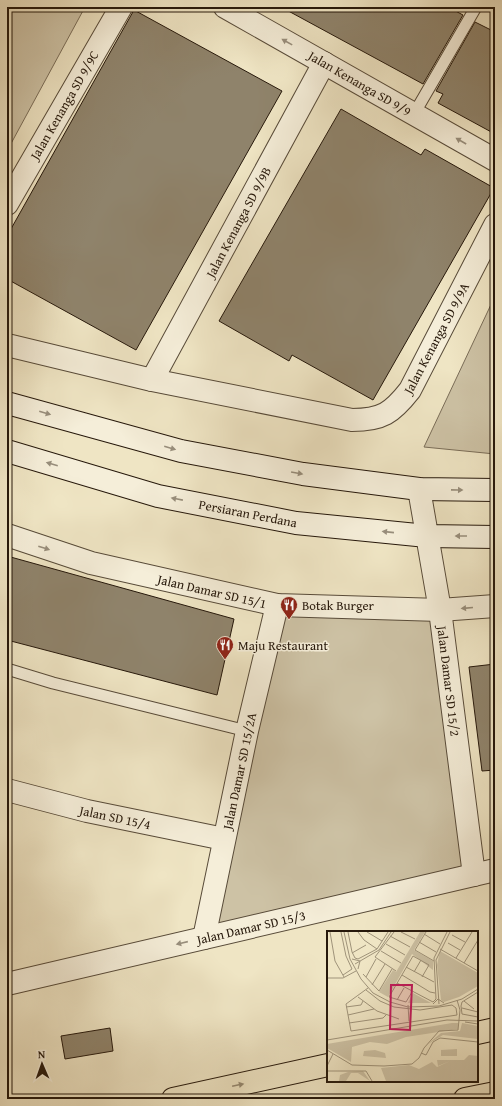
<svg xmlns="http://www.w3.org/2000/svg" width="502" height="1106" font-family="'Gentium Book Plus',serif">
	<rect width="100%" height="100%" fill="#efe5c4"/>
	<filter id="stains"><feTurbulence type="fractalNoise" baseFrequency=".005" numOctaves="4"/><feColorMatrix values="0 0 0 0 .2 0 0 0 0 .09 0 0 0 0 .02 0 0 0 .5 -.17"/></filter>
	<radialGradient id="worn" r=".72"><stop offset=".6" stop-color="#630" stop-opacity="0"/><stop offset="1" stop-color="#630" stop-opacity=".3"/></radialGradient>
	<!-- green -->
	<g fill="#cdc2a5" stroke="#7a6d58">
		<path d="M7,7H85L7,151Z"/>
		<path d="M495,296V454L424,447Z"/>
		<path d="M283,615L431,617L467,865L215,928Z"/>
	</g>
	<!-- building -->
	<g fill="#8f836b" stroke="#26180b">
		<path d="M281,7H448L463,15L423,84Z"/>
		<path d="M134,10L282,91L136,350L7,279V236Z"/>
		<path d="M475,22L495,32V134L438,103L443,94L436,91Z"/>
		<path d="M341,109L421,155L425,149L494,188L373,400L292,355L289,361L219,321Z"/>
		<path d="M7,556L234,619L217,695L7,640Z"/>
		<path d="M495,664V770L482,771L469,667Z"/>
		<path d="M110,1028L113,1051L65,1059L61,1036Z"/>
	</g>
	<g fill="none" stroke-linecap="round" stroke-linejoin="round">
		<defs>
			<g id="service">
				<path d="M414,114L476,7"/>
				<path d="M7,669L53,683L247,731"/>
			</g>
			<g id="minor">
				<path d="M225,7L495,160"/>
				<path d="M7,204L121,7"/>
				<path d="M7,345L152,380L352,420C382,420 392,413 410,390L495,225"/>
				<path d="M152,380L324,63"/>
				<path d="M419,489L440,610L474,875"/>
				<path d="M7,535L91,563L277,605L440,610L495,606"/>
				<path d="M7,790L87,811L224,839"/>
				<path d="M204,938L247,731L277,605"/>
				<path d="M7,984L495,870"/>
			</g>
			<g id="secondary">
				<path d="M7,403L181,451L303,474L419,489L495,490"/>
				<path d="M7,451L158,496L296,523L427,536L495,537"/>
			</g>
			<g id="motorway">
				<path d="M477,1033L495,1029"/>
				<path d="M173,1099L328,1065"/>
				<path d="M465,1099L495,1093"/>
			</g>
		</defs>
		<!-- service casing -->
		<use href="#service" stroke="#584b39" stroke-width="13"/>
		<!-- minor casing -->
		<use href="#minor" stroke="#584b39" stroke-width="24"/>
		<!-- secondary casing -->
		<use href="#secondary" stroke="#26180b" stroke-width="24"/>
		<!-- motorway casing -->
		<use href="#motorway" stroke="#26180b" stroke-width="24"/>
		<!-- service -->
		<use href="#service" stroke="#f5eed9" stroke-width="11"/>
		<!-- minor -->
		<use href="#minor" stroke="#f5eed9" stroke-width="22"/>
		<!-- secondary -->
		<use href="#secondary" stroke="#f5eed9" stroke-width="22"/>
		<!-- motorway -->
		<use href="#motorway" stroke="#efe5c4" stroke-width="22"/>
	</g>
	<!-- one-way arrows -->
	<defs><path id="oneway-solid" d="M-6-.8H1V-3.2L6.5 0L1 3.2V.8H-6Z"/></defs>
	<g fill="#988e7c">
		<use href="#oneway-solid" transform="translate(287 42) rotate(-151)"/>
		<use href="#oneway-solid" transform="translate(461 141) rotate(-150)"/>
		<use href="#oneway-solid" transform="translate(45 413) rotate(16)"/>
		<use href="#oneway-solid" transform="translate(170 448) rotate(16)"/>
		<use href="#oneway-solid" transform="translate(52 464) rotate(-164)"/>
		<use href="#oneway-solid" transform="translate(297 473) rotate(10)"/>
		<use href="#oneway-solid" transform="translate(457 490) rotate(1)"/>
		<use href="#oneway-solid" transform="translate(177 499) rotate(-169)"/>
		<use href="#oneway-solid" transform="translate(388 532) rotate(-174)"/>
		<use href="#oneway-solid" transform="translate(461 536) rotate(-180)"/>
		<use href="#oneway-solid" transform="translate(44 548) rotate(18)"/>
		<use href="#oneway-solid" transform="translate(467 608) rotate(175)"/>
		<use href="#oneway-solid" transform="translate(182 943) rotate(167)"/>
	</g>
	<use fill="#958971" href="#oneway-solid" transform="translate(238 1085) rotate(-12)"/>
	<!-- icons -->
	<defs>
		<symbol id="restaurant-pin" viewBox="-11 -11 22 30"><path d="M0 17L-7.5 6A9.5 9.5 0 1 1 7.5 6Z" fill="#8f2418" stroke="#f5eed9"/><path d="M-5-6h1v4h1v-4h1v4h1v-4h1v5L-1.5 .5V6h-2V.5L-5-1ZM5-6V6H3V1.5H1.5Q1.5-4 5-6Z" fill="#fff"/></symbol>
	</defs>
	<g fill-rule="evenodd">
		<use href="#restaurant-pin" x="279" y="595" width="20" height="27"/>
		<use href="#restaurant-pin" x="215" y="635" width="20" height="27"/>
	</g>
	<g text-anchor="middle" stroke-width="3" stroke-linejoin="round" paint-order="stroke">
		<!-- street labels -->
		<g font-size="13" fill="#26180b" stroke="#f5eed9">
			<text transform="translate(360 83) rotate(30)" y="5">Jalan Kenanga SD 9/9</text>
			<text transform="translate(64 105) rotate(-60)" y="5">Jalan Kenanga SD 9/9C</text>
			<text transform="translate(238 222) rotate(-62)" y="5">Jalan Kenanga SD 9/9B</text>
			<text transform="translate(436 338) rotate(-62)" y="5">Jalan Kenanga SD 9/9A</text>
			<text transform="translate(248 513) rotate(11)" y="5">Persiaran Perdana</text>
			<text transform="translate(212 591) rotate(13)" y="5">Jalan Damar SD 15/1</text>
			<text transform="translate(449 681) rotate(83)" y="5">Jalan Damar SD 15/2</text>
			<text transform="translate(239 771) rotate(-78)" y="5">Jalan Damar SD 15/2A</text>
			<text transform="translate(115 817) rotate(12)" y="5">Jalan SD 15/4</text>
			<text transform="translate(251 927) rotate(-13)" y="5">Jalan Damar SD 15/3</text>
		</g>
		<!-- poi labels -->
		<g font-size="13" fill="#26180b" stroke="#f5eed9" text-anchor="start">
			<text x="302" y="610">Botak Burger</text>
			<text x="238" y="650">Maju Restaurant</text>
		</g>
	</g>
	<!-- overview -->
	<g transform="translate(327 931)">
		<rect width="151" height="151" fill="#efe5c4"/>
		<path d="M93,1H98L87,19L106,30V39L85,23L61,66L52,61L66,39L69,41ZM113,20L151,42V55L132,66L117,71L114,69L110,34ZM86,62L104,72H81ZM125,92H131V98L79,106L60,113L43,111L25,116L24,131L0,117V113ZM135,92L151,95V108L116,104L101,113L114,102L133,100ZM130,118V125H114V119ZM48,119L58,122L59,127L36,125L37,120ZM142,124L151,125V150H59L54,137L82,134L92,138L105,131L110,136L123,130L111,135L110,129H137ZM36,140L43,150L31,142H24L19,150H12L13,144L21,141Z" fill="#cdc2a5"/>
		<path fill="none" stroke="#9f937a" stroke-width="1" d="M3,1L8,30L17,46M14,1L19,25L25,38L16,44M17,1L23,28L34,48L46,62L63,71L81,76L112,75L135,68L151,58M21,1L25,21L28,27L31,28L50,18L61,1M31,1L37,9L50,18M40,1L55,10M67,1L48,26L69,40M74,1L88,8M99,1L88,19L107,30M97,3L113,13M125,4L138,11M63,5L83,16M92,11L109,21M121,12L133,19M59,13L78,24M113,18L151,40M54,20L74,32M25,22L39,14M129,27L145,1M25,28L33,30L31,38M137,32L151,9M28,33L52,19L64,1M79,36L107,51M87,41L94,29M36,43L52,60L65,38M75,44L103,61L108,62M39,46L49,28M0,47H16L29,40M70,52L106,71L109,68L107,27L120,1M45,54L58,33M39,59L53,70L67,76L93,79L125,74L129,77L130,84L24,100L19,73L41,57M85,61L79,71L62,66L86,25L102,34L95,46M151,61L135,71L134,75L135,83L151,86M31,66L50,80L72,88M70,69L77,57M137,70L147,78M106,73L111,68L117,72M112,73L109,29L123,1M81,74L82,90M19,76L34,74L36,70M135,77L151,81M21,84L47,78M138,91L151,93M22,92L56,87L59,84M0,109L120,89L151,90M97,117L112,100L131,99L133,79L130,69M0,119L25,134L57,135L85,133L92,127L97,117M94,122L99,124L106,111L113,107L151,111M0,135L6,123M0,140H39L45,150"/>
		<path fill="#c2185b" fill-opacity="0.15" stroke="#c2185b" stroke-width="2" d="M64,54H85L83,99L63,98Z"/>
		<rect width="151" height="151" fill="none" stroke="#26180b" stroke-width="2"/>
	</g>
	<!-- margin -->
	<rect width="502" height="1106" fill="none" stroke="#efe5c4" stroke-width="24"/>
	<rect x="8" y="8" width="486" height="1090" fill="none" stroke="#26180b" stroke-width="2"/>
	<rect x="12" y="12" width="478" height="1082" fill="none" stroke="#26180b"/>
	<!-- north arrow -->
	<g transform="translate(42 1064) rotate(358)" stroke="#f5eed9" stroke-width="3" paint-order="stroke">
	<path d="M0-3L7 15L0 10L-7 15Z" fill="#26180b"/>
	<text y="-6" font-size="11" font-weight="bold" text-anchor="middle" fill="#26180b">N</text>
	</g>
	<rect width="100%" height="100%" filter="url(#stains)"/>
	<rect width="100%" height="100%" fill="url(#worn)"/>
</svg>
